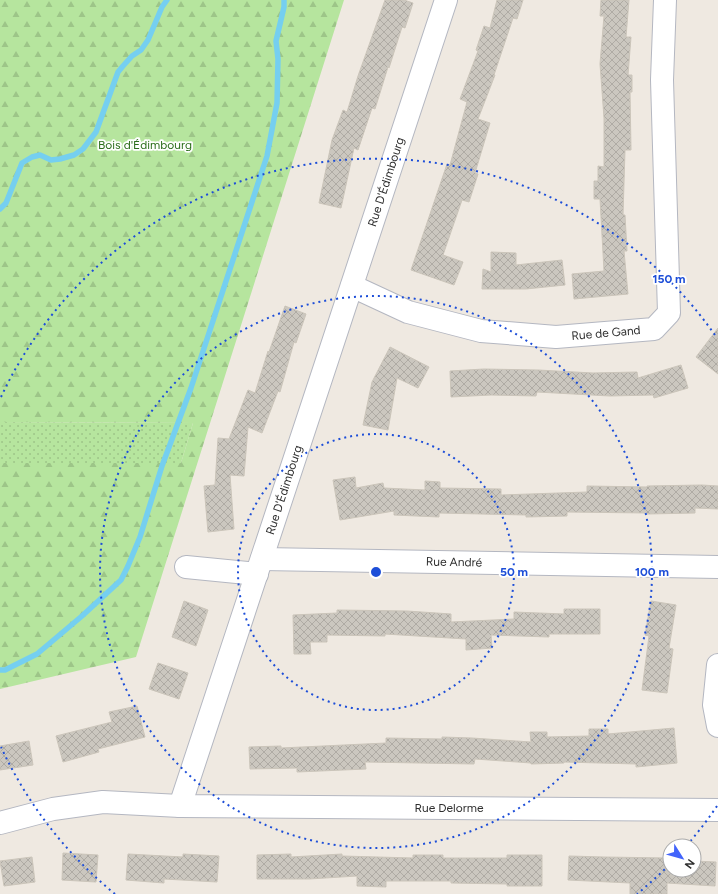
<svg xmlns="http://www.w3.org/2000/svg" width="718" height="894" font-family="Figtree,sans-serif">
	<defs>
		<pattern id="grass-dots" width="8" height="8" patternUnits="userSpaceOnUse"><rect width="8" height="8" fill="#b6e59e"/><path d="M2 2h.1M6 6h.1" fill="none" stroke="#9dc588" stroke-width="1.8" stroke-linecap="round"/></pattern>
		<pattern id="forest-firs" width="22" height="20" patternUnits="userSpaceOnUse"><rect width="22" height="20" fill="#b6e59e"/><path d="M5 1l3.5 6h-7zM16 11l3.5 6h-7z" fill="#9dc588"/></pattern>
		<pattern id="building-cross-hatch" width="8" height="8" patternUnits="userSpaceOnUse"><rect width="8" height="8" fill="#cbc7bf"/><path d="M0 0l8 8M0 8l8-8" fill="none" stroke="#afaba4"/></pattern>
	</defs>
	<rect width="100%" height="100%" fill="#efe9e1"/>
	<!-- grass -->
	<path fill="url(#grass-dots)" d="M0,422L193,423L181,463H0Z"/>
	<!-- forest -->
	<path fill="url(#forest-firs)" d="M0,0H344L136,657L0,689V463H181L193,423L0,422Z"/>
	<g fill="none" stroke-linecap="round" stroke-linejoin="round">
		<!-- stream -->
		<g stroke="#75cff0" stroke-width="5.5">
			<path d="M0,209L6,203L22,163L32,157L40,155L51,160L60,159L74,155L83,149L96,132L118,72L123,66L132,56L141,50L148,40L162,7L167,0"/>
			<path d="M0,670H5L37,654L82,616L121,580L128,566L140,537L162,466L191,388L267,156L277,103L278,59L276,41L284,7V0"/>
		</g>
	</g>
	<!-- building -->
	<g fill="url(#building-cross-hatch)" stroke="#cbc5ba">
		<path d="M385,0H404L413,3L405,28L402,27L389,68L388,67L375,109L372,108L358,150L354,148L341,208L319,203L332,140L343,110L347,112L358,76Z"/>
		<path d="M497,0H523L517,19L513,18L494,75H495L478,119L490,123L475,173L478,174L469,202L462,200L443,255L463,262L454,285L411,270L447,164L450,165L467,102L460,99L478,51L476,50L484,26L490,28Z"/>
		<path d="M601,0H629L626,37H631L628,75H632V92H630L631,150H625L623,215H625L627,251H624L628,294L574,299L572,274L604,271L600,199H594V181H598V166L604,167V118L600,64L604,16H600Z"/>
		<path d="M491,252L516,253V265L562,260L565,285L526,289H482L483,269L491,272Z"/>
		<path d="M285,306L306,314L296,343L294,342L280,392L278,391L262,433L248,427L244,476L230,475L234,529L208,532L204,486L215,485L218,438L229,439L248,390L255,393L268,351L269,352Z"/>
		<path d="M718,328V374L696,357Z"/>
		<path d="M390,347L429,367L418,388L397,378L388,430L363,425L372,382Z"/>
		<path d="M681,365L688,388L654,398L653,395L610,396L537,392L536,396L491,395L451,397L450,371L484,369L538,370L593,373L637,372L638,378Z"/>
		<path d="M355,477L356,488L383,483L384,488L425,490V481L440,482V488L501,489V495L587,492V486L647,487V486L702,485L718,486V509L695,508V513L647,514V513L567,512V516L526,517V515L439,513V517L394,515V511L340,520L333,480Z"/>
		<path d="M184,601L208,610L196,646L172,637Z"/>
		<path d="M651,601L676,605L669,648L673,649L667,693L642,690L649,636L645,635Z"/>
		<path d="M564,609H600V634H549V637L491,635L492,648L466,650V639L385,634V636L327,635V642H310L311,654H294L293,615L337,613V610L407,611L451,614V622L514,619V612L564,614Z"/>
		<path d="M158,663L188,673L179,699L149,689Z"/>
		<path d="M137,706L145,737L98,749L99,752L63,762L56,736L112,722L109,712Z"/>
		<path d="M674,728L677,763L636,767V764L564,762V763L531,764V763L475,759L474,764L365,762L366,769L297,772V768L250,769L249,747L281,746V748L386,743V738L442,739V737L472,738L531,742L530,732H547V737L589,736V729H608V734Z"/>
		<path d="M29,741L33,765L0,770V746Z"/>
		<path d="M63,853L98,855L96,882L62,880Z"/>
		<path d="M128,854L183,857V854L219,856L217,882L164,879V883L126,880Z"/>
		<path d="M291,854V857L342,854V856L413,858V855H443V858H507V855H542V886H507V884L451,883V881H386V887L357,886V876L309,879H257V855Z"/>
		<path d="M569,856L604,857L667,858V859L670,860V870H694V861L716,862L715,886L667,883V894H630V883L568,880Z"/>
		<path d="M32,857L35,882L4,886L0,861Z"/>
	</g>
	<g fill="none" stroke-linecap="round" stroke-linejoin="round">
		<defs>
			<g id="minor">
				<path d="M352,286L408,312L481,331L556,337L654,329L669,313L662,80L665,0"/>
				<path d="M262,559L718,567"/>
				<path d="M186,567L257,574"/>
				<path d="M718,665L714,705L718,726"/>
				<path d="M180,806L446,0"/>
				<path d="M0,823L53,809L103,802L180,806L718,810"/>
			</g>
		</defs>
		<!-- minor casing -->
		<use href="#minor" stroke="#b4b7c1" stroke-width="24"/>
		<!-- minor -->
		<use href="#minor" stroke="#fff" stroke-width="22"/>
	</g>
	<!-- distance rings -->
	<g fill="none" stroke="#1d4ed8" stroke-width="2" stroke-dasharray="2 4">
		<circle cx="376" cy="572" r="138"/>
		<circle cx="376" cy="572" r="276"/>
		<path d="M717 806A414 414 0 0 1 688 844M669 865A414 414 0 0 1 637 894M115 894A414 414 0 0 1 1 747M1 397A414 414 0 0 1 717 338"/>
	</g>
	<g text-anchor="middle" stroke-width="3.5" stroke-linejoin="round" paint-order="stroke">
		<!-- park labels -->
		<g font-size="12" fill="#2c6e1b" stroke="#fff">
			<text x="145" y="149">Bois d'Édimbourg</text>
		</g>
		<!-- street labels -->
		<g font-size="12" fill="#2e2e2e" stroke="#fff">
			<text transform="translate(386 182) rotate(-72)" y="4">Rue D'Édimbourg</text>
			<text transform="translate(606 333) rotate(-5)" y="4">Rue de Gand</text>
			<text transform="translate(284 490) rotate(-72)" y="4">Rue D'Édimbourg</text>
			<text transform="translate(454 562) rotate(1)" y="4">Rue André</text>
			<text x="449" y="812">Rue Delorme</text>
		</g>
	</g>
	<circle cx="376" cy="572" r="6" fill="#1d4ed8" stroke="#fff" stroke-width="2"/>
	<g font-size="12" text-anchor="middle" font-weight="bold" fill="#1d4ed8" stroke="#fff" stroke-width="3.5" stroke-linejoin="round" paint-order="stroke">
		<text x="669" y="283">150 m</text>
		<text x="514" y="576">50 m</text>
		<text x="652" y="576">100 m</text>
	</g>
	<!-- north arrow -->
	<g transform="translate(682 858) rotate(127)"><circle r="19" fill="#ffffff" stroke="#ababab"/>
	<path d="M0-3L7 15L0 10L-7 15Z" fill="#4264fb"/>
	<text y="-6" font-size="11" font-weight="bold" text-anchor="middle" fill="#2e2e2e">N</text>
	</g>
</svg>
